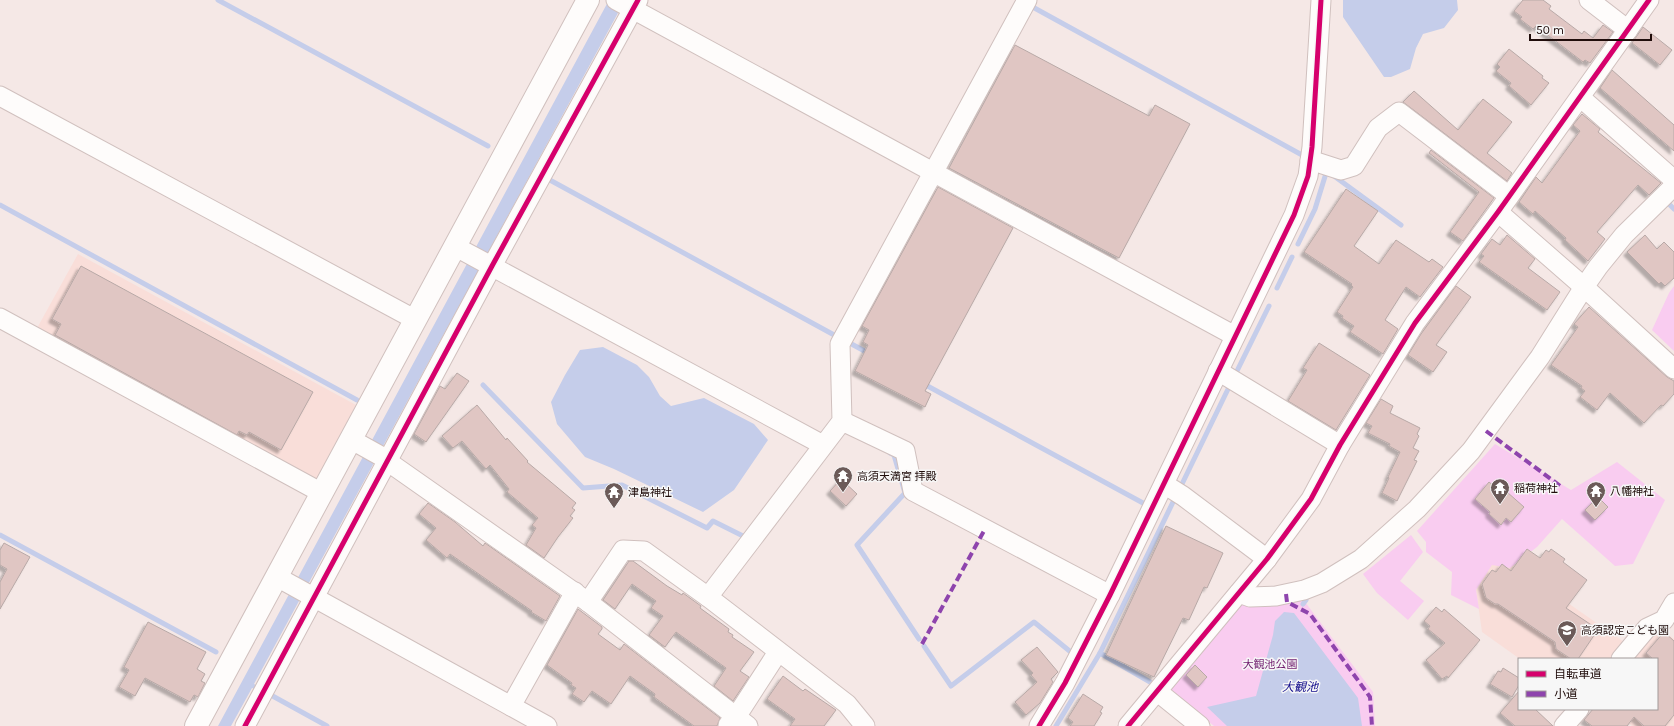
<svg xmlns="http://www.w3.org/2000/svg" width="1674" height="726" font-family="Karla,'Noto Sans JP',sans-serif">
	<defs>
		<filter id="shadow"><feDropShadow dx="-3.5" dy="3.5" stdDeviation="1" flood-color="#0004"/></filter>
	</defs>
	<rect width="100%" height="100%" fill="#f5e8e6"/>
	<!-- built -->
	<g fill="#f9ded9">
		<path d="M78,254L356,405L319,477L313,480L36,330Z"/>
		<path d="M1509,562L1637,651L1660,628L1674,639V726H1632L1612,709H1657V659H1520L1482,632L1476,590L1492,564Z"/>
	</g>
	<!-- green -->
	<g fill="#f9ccf0">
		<path d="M1674,286V351L1652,330L1669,293Z"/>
		<path d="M1495,444L1571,490L1617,462L1665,500L1633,564L1615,566L1562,519L1537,547L1510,568L1492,565L1476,590L1479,609L1451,595L1452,572L1426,552V542L1417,531Z"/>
		<path d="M1411,535L1423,552L1400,581L1424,601L1408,620L1377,593L1363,574Z"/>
		<path d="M1302,598L1373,692L1375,726H1214L1168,688L1239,603Z"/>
	</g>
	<!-- water -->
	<g fill="#c5cdea">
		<path d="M609,0H625L254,684L258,686L256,690L252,688L231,726H218Z"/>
		<path d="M1343,0H1457L1458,10L1444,28L1423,34L1416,48L1410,69L1391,77H1384L1343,17Z"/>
		<path d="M603,347L637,365L649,377L660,396L671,406L704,398L754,424L768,440L734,490L703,512L614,469L585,457L557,424L551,402L565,375L580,350Z"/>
		<path d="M1284,612L1294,613L1358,698L1362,726H1227L1207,707L1256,696L1273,635L1275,621Z"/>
	</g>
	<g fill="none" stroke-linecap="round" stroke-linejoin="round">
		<!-- stream -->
		<g stroke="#c5cdea" stroke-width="5">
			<path d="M218,0L488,146"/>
			<path d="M1029,5L1302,155"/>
			<path d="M1334,176L1401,225"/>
			<path d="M548,179L836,336"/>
			<path d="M0,205L357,400"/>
			<path d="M1665,205L1668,203L1674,209"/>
			<path d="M1298,244L1315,209L1327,170L1328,171"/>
			<path d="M1277,288L1292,257"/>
			<path d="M846,341L870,354"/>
			<path d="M1236,373L1269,306"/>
			<path d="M922,383L1143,503"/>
			<path d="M483,385L583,488L622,485L707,528L713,521L745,537L747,534"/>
			<path d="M890,453L894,455L905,493L857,545L919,639"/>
			<path d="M1182,484L1230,385"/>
			<path d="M0,535L216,652"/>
			<path d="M1303,604L1306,600"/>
			<path d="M924,646L951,686L1034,622L1072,653"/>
			<path d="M1100,653L1150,682"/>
			<path d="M269,694L327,726"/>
			<path d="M1056,726L1100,653L1174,500"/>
		</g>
	</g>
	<!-- building -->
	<g fill="#e0c6c3" stroke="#b8a9a7" filter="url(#shadow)">
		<path d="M1523,0H1543L1551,6L1549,9L1582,34L1584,31L1593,38L1603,25L1613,32L1590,63L1585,60L1583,62L1536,26L1533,29L1520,19L1522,17L1514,11Z"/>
		<path d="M1643,27L1672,50L1660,65L1632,43Z"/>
		<path d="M1015,45L1149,116L1155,105L1190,124L1119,258L949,168Z"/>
		<path d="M1509,49L1543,76L1542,78L1549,83L1531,105L1509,86L1511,83L1496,71L1500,67L1497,64Z"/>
		<path d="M1612,70L1674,125V151L1600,88Z"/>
		<path d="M1414,91L1458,130L1483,99L1512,122L1487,153L1512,173L1507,181L1403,102Z"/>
		<path d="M1582,114L1600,129L1598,132L1661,183L1649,195L1638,185L1597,232L1605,239L1588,261L1565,240L1566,238L1535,211L1533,214L1519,202L1536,177L1542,183L1580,131L1573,125Z"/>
		<path d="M1431,150L1494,198L1463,241L1450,232L1479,192L1429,153Z"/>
		<path d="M938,187L1013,228L925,391L931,394L925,407L855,371L868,345L863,342L869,330L862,326Z"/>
		<path d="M1346,189L1378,211L1354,246L1379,264L1396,240L1429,262L1432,259L1443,267L1420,297L1406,287L1385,320L1398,329L1383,354L1350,332L1354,326L1342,318L1343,316L1337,312L1353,287L1351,285L1352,284L1304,252Z"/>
		<path d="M1507,235L1535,259L1528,268L1560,292L1547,310L1479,262L1484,256L1481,254L1492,239L1500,245Z"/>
		<path d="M1645,235L1657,249L1664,242L1674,252V278L1665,286L1661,282L1659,284L1627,252Z"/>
		<path d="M81,266L313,392L281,450L249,432L247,435L239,431L237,435L55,335L61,324L52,319Z"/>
		<path d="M1456,286L1471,297L1436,345L1447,352L1433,372L1408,355L1421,334Z"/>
		<path d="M1589,307L1667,377L1674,381V394L1663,406L1661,405L1644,423L1610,393L1597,410L1580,397L1585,391L1581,388L1582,386L1551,365L1578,327L1574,324Z"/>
		<path d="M1319,343L1370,375L1336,430L1288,401L1307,370L1303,368Z"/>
		<path d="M457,373L469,381L426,442L414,434L440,386L445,389Z"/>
		<path d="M1381,399L1393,406L1390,413L1420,428L1417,434L1419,436L1413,448L1419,451L1414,460L1417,461L1397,501L1382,493L1389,478L1388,477L1400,452L1389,446L1390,444L1368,433L1372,426L1366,423Z"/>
		<path d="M477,405L506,440L507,438L528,461L527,462L576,503L572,508L575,510L570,516L573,518L558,537L544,558L526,545L536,528L532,525L538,518L507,492L509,489L490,465L486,469L462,441L453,448L442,436Z"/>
		<path d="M841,479L857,494L846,506L830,491Z"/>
		<path d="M1489,482L1505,495L1507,492L1524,507L1511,522L1506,518L1501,525L1489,514L1490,512L1475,499Z"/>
		<path d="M1598,497L1608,507L1595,520L1585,510Z"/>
		<path d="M428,503L455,522L483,546L485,543L560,596L546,621L531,612L532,611L450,554L447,558L426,540L436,528L419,514Z"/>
		<path d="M1166,526L1223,553L1207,588L1204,587L1189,620L1183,618L1154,677L1106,655Z"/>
		<path d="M4,543L30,557L0,609V582L7,569L0,565V550Z"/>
		<path d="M1527,549L1540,558L1546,550L1549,552L1551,549L1565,559L1563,562L1587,580L1566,608L1593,626L1592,628L1597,631L1578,659H1571L1556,649L1555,642L1498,604H1495L1486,598L1482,584L1492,570L1496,572L1502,564L1511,571Z"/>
		<path d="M629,561H633L667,586L682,595L683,593L701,606L700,608L729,629L728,632L733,635L732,637L754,652L740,671L749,677L733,701L714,686L726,668L676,632L665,647L649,635L663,616L651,608L656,601L632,584L615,609L603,600Z"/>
		<path d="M1436,607L1442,612L1444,609L1480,640L1448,678L1447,676L1442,679L1426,660L1445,643L1428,629L1430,626L1424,621Z"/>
		<path d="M578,609L602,627V629L598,634L620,650L624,644L720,718L717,726H694L654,697L655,694L630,676L611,704L592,691L584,702L572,694L576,688L571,685L572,683L547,665Z"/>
		<path d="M148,622L206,652L197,669L205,674L201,681L205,683L198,697L194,695L190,702L145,678L135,696L119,687L129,670L124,667Z"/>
		<path d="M1664,632L1674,641V715L1665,726H1644L1634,717L1627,726H1592L1584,720L1593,709H1657V659H1653L1646,653Z"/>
		<path d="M1037,647L1058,672L1051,679L1053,682L1040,703L1026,715L1015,702L1037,682L1031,675L1033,673L1021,660Z"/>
		<path d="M1195,665L1207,677L1198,687L1186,675Z"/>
		<path d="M1503,668L1519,678V685L1512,697L1490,684L1498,671L1501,672Z"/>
		<path d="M783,676L803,691L805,689L836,710L824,726H790L795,719L767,699Z"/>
		<path d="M1519,691V709H1535L1553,726H1515L1500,713Z"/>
		<path d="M1083,694L1103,707L1100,712L1102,713L1094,726H1070L1073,722L1068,718Z"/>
	</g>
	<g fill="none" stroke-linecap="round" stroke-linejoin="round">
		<defs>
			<g id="minor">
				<path d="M616,0L1235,336"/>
				<path d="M1589,0L1628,30"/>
				<path d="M0,96L416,320"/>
				<path d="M1580,97L1674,180"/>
				<path d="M1310,160L1341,170L1354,166L1378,128L1399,112L1509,196"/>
				<path d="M1498,212L1584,287L1674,369"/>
				<path d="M456,247L823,445"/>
				<path d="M0,318L322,493"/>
				<path d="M1218,371L1340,445"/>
				<path d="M842,421L905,451L913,491L1110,595"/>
				<path d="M352,440L388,460"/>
				<path d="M387,461L588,602L748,726"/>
				<path d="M1164,484L1183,496L1267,559"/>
				<path d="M277,577L547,726"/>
				<path d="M1239,593L1250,597L1276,596L1304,590L1322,583L1361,559L1417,509L1471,451L1540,357L1584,287L1598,267L1624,235L1674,186"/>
				<path d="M708,597L842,421L840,344L1027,0"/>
				<path d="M588,602L623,550L644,551L708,597L847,704L865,726"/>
				<path d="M1621,659L1647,628L1664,620L1674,603"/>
				<path d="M1158,692L1200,726"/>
				<path d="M511,706L575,592"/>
				<path d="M728,725L736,717L778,652"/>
				<path d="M245,726L492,266L638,0"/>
				<path d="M1039,726L1065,683L1110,595L1294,215L1308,176L1312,147L1321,0"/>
				<path d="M1128,726L1267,559L1311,499L1340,445L1415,323L1498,212L1649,0"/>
				<path d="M1564,726L1579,709"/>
			</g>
			<path id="tertiary" d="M196,726L588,0"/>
		</defs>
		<!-- minor casing -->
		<use href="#minor" stroke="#d0c0be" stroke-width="21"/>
		<!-- tertiary casing -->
		<use href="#tertiary" stroke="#d0c0be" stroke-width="24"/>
		<!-- minor -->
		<use href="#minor" stroke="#fefcfb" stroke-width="19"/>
		<!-- tertiary -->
		<use href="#tertiary" stroke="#fefcfb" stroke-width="22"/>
		<!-- quiet -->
		<g stroke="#8e44ad" stroke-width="4" stroke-dasharray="8 4" stroke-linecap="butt">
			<path d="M1486,431L1563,488"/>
			<path d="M1286,594L1287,602L1310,614L1370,697L1372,726"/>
			<path d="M922,644L985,529"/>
		</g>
		<defs>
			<g id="cycleway">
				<path d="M245,726L492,266L638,0"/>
				<path d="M1039,726L1065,683L1110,595L1294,215L1308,176L1312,147L1321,0"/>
				<path d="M1128,726L1267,559L1311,499L1340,445L1415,323L1498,212L1649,0"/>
			</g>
		</defs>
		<!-- cycleway casing -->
		<use href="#cycleway" stroke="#f7f7f7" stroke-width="8"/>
		<!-- cycleway -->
		<use href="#cycleway" stroke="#d6006c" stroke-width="5"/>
	</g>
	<!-- icons -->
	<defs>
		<symbol id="temple-pin" viewBox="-11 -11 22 30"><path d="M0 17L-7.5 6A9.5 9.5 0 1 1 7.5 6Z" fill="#6b5a58" stroke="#f7f7f7"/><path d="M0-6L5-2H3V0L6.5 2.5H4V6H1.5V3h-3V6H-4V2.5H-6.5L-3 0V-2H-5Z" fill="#fff"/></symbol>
		<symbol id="school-pin" viewBox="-11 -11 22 30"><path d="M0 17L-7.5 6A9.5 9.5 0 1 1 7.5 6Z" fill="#6b5a58" stroke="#f7f7f7"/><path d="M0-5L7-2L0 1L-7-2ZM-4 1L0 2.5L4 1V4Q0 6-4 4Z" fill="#fff"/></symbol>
	</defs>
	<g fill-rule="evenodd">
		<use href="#temple-pin" x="832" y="465" width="22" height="30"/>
		<use href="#temple-pin" x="1489" y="477" width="22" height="30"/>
		<use href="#temple-pin" x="1585" y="480" width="22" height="30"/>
		<use href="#temple-pin" x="603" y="481" width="22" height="30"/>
		<use href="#school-pin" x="1556" y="619" width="22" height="30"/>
	</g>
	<g text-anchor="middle" stroke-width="3" stroke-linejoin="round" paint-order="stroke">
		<!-- poi labels -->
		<g font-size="11" fill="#200d0b" stroke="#f7f7f7" text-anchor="start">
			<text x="857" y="480">高須天満宮 拝殿</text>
			<text x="1514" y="492">稲荷神社</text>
			<text x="1610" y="495">八幡神社</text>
			<text x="628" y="496">津島神社</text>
			<text x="1581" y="634">高須認定こども園</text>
		</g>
		<!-- park labels -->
		<g font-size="11" fill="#6f1c6e" stroke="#f7f7f7">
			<text x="1270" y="668">大観池公園</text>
		</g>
		<!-- water labels -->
		<g font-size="12" font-style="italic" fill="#120c8b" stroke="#f7f7f7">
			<text x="1300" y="691">大観池</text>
		</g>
	</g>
	<!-- legend -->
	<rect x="1518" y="658" width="140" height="52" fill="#f7f7f7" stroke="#a19999"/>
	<rect x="1526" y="671" width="20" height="6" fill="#d6006c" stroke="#a19999"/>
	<text x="1554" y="678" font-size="12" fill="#200d0b">自転車道</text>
	<rect x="1526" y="691" width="20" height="6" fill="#8e44ad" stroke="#a19999"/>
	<text x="1554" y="698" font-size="12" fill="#200d0b">小道</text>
	<!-- scale -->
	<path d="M1530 34v6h121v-6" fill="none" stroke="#200d0b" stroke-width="2"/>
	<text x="1536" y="34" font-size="12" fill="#200d0b" stroke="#f7f7f7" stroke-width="3" paint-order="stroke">50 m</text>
</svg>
